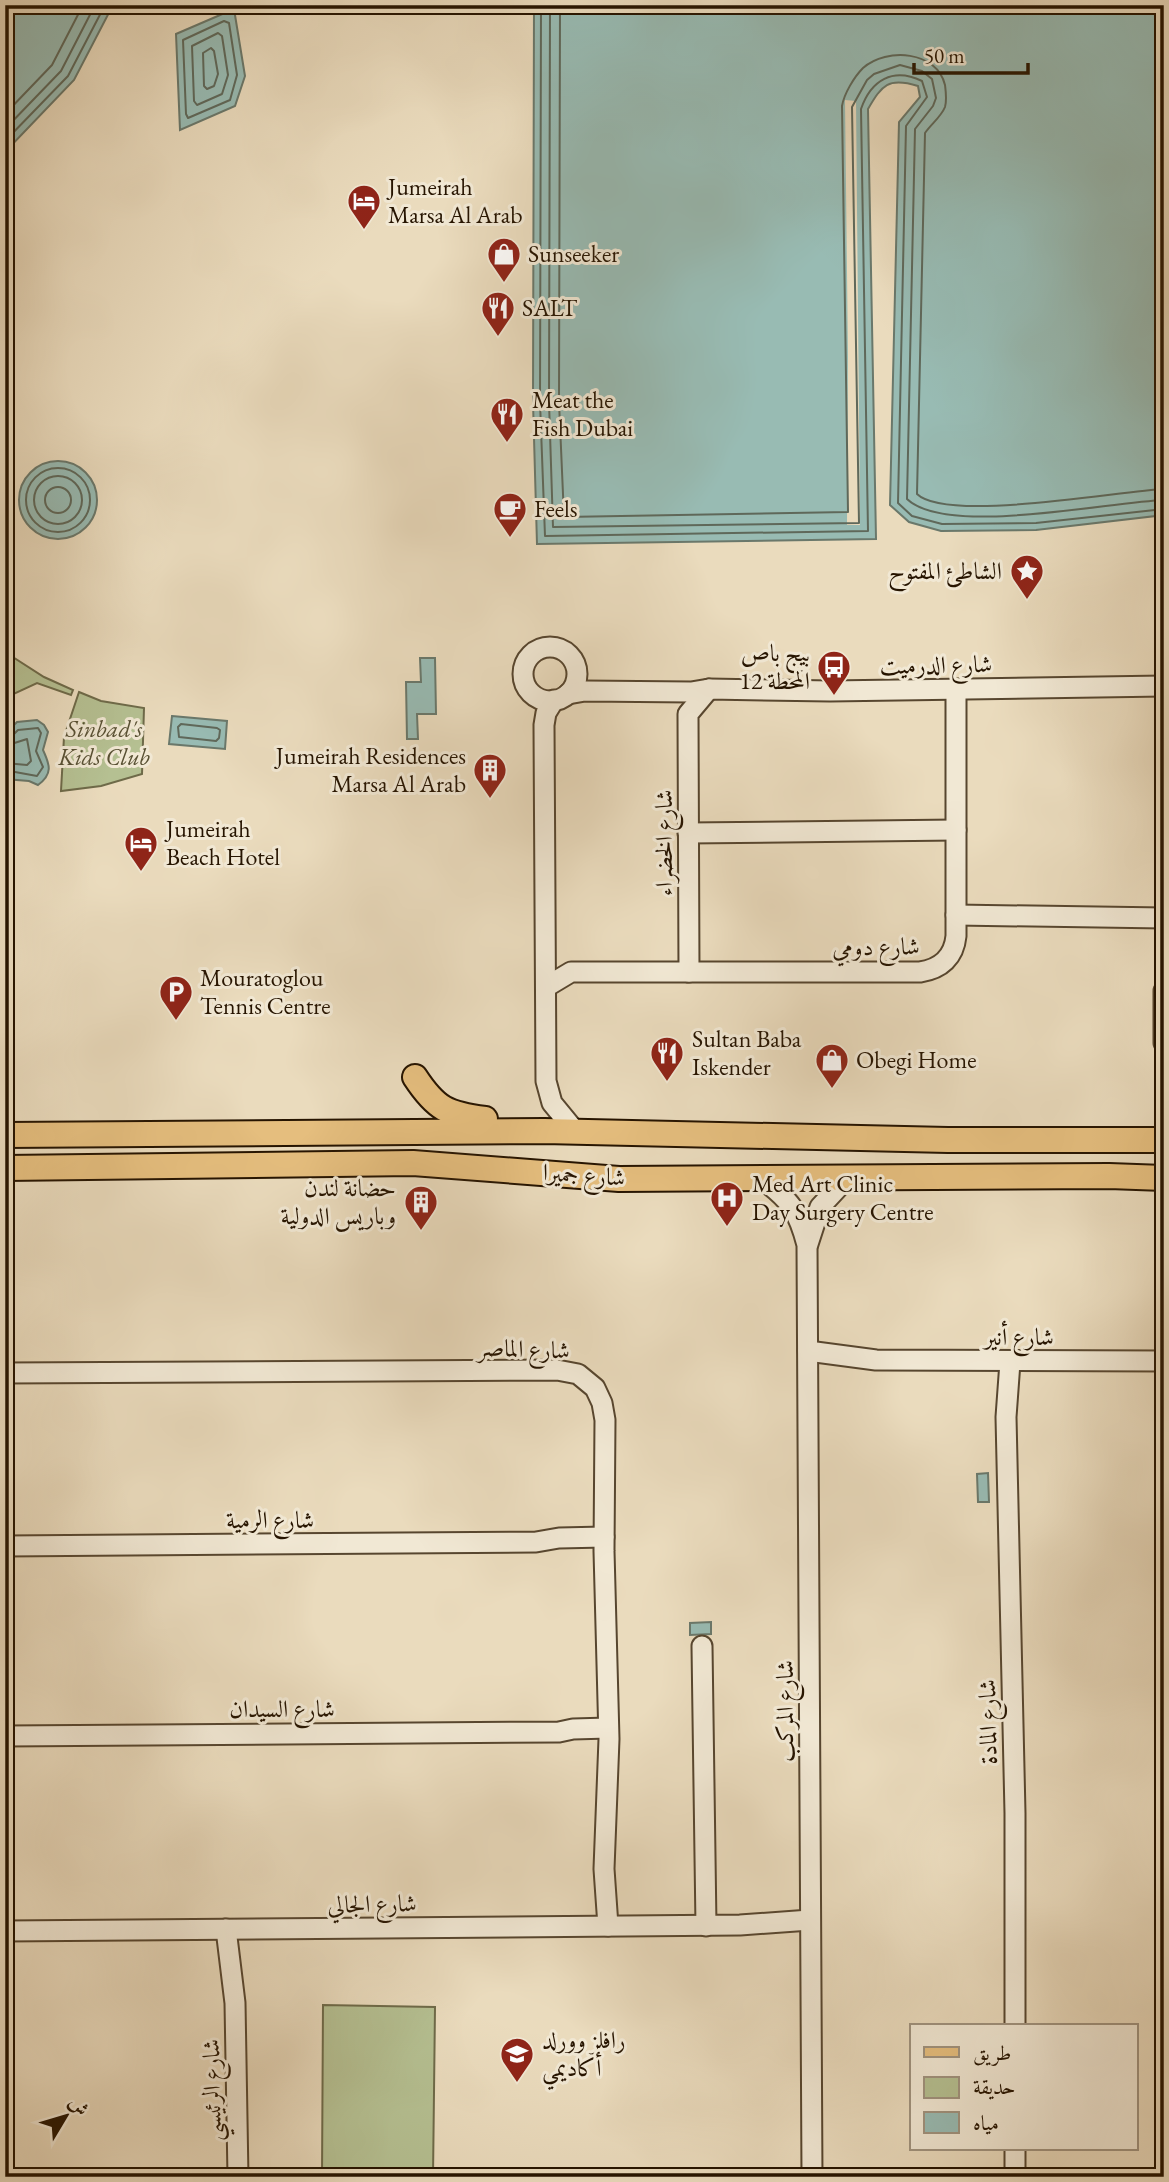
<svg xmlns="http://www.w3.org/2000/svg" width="1169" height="2182" font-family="'EB Garamond',Amiri,serif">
	<rect width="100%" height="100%" fill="#eadbbd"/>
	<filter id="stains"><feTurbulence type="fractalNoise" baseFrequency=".00286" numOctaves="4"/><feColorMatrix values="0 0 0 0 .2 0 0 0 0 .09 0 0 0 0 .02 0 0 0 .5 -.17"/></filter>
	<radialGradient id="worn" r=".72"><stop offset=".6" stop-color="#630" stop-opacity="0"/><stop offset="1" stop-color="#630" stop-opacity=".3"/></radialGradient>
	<!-- green -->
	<g fill="#b5c092" stroke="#6e6a49" stroke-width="2">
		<path d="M5,652L44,677L73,690L71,695L37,683L5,698Z"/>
		<path d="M79,692L101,701L144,708L142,774L101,786L61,791L64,737Z"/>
		<path d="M323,2005L435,2007L433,2177H322Z"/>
	</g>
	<!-- water -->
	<g fill="#98bbb3" stroke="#6a786b" stroke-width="2">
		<path d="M5,5H113L74,80L5,152Z"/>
		<path d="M534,5H1164V515L1036,530L941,531L909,522L890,505L899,122L920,97L918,86C888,77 882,85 868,109L876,539L537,544L533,402Z"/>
		<path d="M234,9L245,76L235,106L180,130L176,34Z"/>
		<circle cx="58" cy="500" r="39"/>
		<path d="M420,658H435L436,714H417L418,739H407L406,682H421Z"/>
		<path d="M172,716L227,721L225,749L169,744Z"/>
		<path d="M37,720L44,725L48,732L43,750C50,765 53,774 38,785L29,781L5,779V734L17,722Z"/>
		<path d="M988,1473L989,1502H978L977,1474Z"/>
		<path d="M711,1622V1634L690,1635V1623Z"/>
	</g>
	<!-- pier -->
	<path fill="#eadbbd" d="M845,100L856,101L860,525H847L848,357Z"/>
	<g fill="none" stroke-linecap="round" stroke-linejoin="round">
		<!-- shore -->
		<g stroke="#5f685a" stroke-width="2">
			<path d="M541,5L540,402L545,536L868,531L861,109C871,80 893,67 922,81L927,97L906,126L898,503L912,516L942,524L1036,523L1164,509"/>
			<path d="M550,5L549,402L553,527L859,523L852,107L867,80L874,74L900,65L922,71L932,79L936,98L933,106L915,129L907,499C947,537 1107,502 1164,500"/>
			<path d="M560,5L559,402L564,517L848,512L842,106C844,94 854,77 863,68C887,47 937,51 945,85C946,93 947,100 945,107C941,117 931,124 925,133L917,494C947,523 1118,491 1164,489"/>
			<path d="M224,21L229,23L237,75L230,100L188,118L186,114L183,40Z"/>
			<path d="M218,33L222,36L228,75L222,94L197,105L194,101L192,46Z"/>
			<path d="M211,48L214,51L218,74L214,86L207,89L204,86L203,53Z"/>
			<path d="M5,114L52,65L83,5"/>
			<path d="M5,129L61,71L95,5"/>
			<path d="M5,141L68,76L105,5"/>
			<circle cx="58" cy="500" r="32"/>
			<circle cx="58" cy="500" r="24"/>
			<circle cx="58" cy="500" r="13"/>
			<path d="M181,724L217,728L220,730L219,738L216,741L179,737L178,727Z"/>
			<path d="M5,737L12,736L18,730L38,728L41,733L36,751L43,767L37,776L15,772H5"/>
			<path d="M5,746L27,739L31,761L27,765L5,763"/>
		</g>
		<defs>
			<g id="minor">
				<circle cx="550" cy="674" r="27"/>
				<path d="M568,694L585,691L691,692L709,689L830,691L1164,686"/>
				<path d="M554,700L546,713L544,725L546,1081L552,1103L575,1131"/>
				<path d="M688,833L956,830"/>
				<path d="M956,915L1164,918"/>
				<path d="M689,972L688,714L709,689"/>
				<path d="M546,987L571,972H920C941,969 954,957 956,936V689"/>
				<path d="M1164,991V1043"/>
				<path d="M762,1179C790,1200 798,1210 807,1245L812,2177"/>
				<path d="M808,1244L820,1207L846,1179"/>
				<path d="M808,1351L876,1360L1164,1361"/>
				<path d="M1010,1362L1006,1417L1015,1813V2026"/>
				<path d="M5,1373L557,1370L578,1374L595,1388L602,1403L605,1420L604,1551L609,1739L604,1869L608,1926"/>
				<path d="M5,1546L536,1542L559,1538L604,1537"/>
				<path d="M702,1646L706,1926"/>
				<path d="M5,1736L559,1732L573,1729L608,1728"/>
				<path d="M226,1929L235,2003L238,2177"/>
				<path d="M5,1931L740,1925L810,1920"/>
				<path d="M1015,2149V2177"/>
			</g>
			<g id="major">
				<path d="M415,1077C436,1109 447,1114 485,1119"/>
				<path d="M5,1135L544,1131L948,1140H1164"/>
				<path d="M5,1168L413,1163L619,1179L1109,1176L1164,1178"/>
			</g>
		</defs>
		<!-- minor casing -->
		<use href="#minor" stroke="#57462f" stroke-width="23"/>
		<!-- major casing -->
		<use href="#major" stroke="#261400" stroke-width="28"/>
		<!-- minor -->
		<use href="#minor" stroke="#f1e8d4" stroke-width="19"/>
		<!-- major -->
		<use href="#major" stroke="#e5be7e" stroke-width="24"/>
	</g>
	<!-- icons -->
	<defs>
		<symbol id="hotel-pin" viewBox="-11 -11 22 30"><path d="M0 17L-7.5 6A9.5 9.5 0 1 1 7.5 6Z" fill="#8f2418" stroke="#f1e8d4"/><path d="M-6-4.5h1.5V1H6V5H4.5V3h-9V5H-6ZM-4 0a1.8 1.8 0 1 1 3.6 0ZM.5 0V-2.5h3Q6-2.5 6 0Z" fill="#fff"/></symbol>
		<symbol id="shop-pin" viewBox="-11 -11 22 30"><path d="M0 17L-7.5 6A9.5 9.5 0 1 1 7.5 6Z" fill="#8f2418" stroke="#f1e8d4"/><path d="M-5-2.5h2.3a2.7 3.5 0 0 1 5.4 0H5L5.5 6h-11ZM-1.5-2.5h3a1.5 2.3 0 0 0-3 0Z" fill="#fff"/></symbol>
		<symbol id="restaurant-pin" viewBox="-11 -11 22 30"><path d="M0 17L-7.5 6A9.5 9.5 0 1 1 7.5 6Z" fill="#8f2418" stroke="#f1e8d4"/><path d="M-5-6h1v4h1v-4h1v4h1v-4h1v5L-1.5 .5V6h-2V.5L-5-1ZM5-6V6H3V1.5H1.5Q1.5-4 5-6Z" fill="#fff"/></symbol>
		<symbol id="cafe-pin" viewBox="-11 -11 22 30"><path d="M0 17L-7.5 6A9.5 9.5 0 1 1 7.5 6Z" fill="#8f2418" stroke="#f1e8d4"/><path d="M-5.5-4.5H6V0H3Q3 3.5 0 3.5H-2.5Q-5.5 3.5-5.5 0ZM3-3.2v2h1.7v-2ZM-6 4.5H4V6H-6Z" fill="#fff"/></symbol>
		<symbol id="sight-pin" viewBox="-11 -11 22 30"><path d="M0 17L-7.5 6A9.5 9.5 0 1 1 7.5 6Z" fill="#8f2418" stroke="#f1e8d4"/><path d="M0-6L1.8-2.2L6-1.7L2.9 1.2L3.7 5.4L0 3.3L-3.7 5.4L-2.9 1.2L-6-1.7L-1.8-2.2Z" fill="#fff"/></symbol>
		<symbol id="bus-pin" viewBox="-11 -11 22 30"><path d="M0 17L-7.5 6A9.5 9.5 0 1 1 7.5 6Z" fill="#8f2418" stroke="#f1e8d4"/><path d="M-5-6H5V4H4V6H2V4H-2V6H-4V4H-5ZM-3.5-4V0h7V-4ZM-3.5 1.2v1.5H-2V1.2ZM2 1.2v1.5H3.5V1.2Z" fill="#fff"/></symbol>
		<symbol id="building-pin" viewBox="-11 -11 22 30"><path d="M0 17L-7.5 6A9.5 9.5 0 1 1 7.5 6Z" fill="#8f2418" stroke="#f1e8d4"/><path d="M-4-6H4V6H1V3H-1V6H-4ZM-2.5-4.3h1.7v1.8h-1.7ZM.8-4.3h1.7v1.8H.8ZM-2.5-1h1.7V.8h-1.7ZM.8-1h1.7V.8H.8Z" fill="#fff"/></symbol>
		<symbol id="parking-pin" viewBox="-11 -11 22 30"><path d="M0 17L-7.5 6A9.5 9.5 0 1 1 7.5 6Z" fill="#8f2418" stroke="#f1e8d4"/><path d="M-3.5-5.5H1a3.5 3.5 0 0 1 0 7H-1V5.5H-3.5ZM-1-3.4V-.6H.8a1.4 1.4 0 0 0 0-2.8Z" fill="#fff"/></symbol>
		<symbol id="hospital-pin" viewBox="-11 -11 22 30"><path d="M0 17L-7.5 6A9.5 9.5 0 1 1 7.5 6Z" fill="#8f2418" stroke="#f1e8d4"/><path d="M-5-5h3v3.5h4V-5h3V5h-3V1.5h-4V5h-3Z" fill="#fff"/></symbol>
		<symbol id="school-pin" viewBox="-11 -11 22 30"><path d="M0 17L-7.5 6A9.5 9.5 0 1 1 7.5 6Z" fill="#8f2418" stroke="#f1e8d4"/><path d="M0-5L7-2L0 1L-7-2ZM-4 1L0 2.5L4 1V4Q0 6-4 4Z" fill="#fff"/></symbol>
	</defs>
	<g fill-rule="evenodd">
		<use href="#hotel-pin" x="345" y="182" width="38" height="52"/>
		<use href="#shop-pin" x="485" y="235" width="38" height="52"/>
		<use href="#restaurant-pin" x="479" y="289" width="38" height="52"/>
		<use href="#restaurant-pin" x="488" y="395" width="38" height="52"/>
		<use href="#cafe-pin" x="491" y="490" width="38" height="52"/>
		<use href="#sight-pin" x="1008" y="552" width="38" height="52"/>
		<use href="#bus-pin" x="815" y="648" width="38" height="52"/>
		<use href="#building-pin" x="471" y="751" width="38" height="52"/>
		<use href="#hotel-pin" x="122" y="824" width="38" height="52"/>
		<use href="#parking-pin" x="157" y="973" width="38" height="52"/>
		<use href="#restaurant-pin" x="648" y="1034" width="38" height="52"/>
		<use href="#shop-pin" x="813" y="1041" width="38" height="52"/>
		<use href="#hospital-pin" x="708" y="1179" width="38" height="52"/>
		<use href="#building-pin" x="402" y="1183" width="38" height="52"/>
		<use href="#school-pin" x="498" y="2035" width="38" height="52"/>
	</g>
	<g text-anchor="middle" stroke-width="6" stroke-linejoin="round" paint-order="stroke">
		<!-- poi labels -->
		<g font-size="24" fill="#261400" stroke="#f1e8d4" text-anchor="start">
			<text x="388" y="195">Jumeirah<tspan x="388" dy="28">Marsa Al Arab</tspan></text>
			<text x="528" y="262">Sunseeker</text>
			<text x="522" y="316">SALT</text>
			<text x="532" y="408">Meat the<tspan x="532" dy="28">Fish Dubai</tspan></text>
			<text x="534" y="517">Feels</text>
			<text x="1002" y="579" text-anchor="end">الشاطئ المفتوح</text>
			<text x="810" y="661" text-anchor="end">بيج باص<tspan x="810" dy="28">المحطة 12</tspan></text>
			<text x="466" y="764" text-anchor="end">Jumeirah Residences<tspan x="466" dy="28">Marsa Al Arab</tspan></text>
			<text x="166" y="837">Jumeirah<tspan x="166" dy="28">Beach Hotel</tspan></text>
			<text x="200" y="986">Mouratoglou<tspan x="200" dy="28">Tennis Centre</tspan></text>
			<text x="692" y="1047">Sultan Baba<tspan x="692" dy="28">Iskender</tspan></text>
			<text x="856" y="1068">Obegi Home</text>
			<text x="752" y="1192">Med Art Clinic<tspan x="752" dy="28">Day Surgery Centre</tspan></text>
			<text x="396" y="1196" text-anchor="end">حضانة لندن<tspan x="396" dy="28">وباريس الدولية</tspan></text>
			<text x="542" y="2048">رافلز وورلد<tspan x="542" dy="28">أكاديمي</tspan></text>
		</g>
		<!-- street labels -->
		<g font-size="24" fill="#261400" stroke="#f1e8d4">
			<text transform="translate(936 665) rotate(-1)" y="8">شارع الدرميت</text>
			<text transform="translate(664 843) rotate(-90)" y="8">شارع الخضراء</text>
			<text transform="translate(876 947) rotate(-1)" y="8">شارع دومي</text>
			<text transform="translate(584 1175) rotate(4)" y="8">شارع جميرا</text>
			<text x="1019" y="1345">شارع أنير</text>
			<text transform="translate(524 1349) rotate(2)" y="8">شارع الماصر</text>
			<text x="270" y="1528">شارع الرمية</text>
			<text x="282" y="1717">شارع السيدان</text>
			<text transform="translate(785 1711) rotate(-90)" y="8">شارع المركب</text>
			<text transform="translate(988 1722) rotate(-91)" y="8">شارع المادة</text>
			<text transform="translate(372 1904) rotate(-1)" y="8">شارع الجالي</text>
			<text transform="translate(212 2090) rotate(-91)" y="8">شارع الرئيسي</text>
		</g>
		<!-- park labels -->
		<g font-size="24" font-style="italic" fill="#585033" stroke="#f1e8d4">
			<text x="104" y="737">Sinbad's<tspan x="104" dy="28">Kids Club</tspan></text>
		</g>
	</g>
	<!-- margin -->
	<rect width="1169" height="2182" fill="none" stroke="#eadbbd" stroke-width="28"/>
	<rect x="7" y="7" width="1155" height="2168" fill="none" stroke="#261400" stroke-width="3.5"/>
	<rect x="14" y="14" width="1141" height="2154" fill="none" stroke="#261400" stroke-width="2"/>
	<!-- legend -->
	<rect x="910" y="2024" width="228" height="126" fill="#f1e8d4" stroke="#a0937f" stroke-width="2"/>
	<rect x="924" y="2047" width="35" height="10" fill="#e5be7e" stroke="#a0937f" stroke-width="2"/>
	<text x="973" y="2060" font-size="21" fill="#261400">طريق</text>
	<rect x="924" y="2077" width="35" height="21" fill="#b5c092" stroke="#a0937f" stroke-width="2"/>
	<text x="973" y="2094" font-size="21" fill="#261400">حديقة</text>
	<rect x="924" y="2112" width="35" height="21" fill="#98bbb3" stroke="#a0937f" stroke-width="2"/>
	<text x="973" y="2130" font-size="21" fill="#261400">مياه</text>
	<!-- north arrow -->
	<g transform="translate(66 2116) rotate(52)" stroke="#f1e8d4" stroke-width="5" paint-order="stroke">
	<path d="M0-5L12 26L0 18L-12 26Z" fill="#261400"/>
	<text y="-10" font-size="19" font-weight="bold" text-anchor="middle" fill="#261400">ش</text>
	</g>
	<!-- scale -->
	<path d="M914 63v10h114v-10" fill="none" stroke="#261400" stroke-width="3.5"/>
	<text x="924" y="63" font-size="21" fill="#261400" stroke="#f1e8d4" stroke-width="5" paint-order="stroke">50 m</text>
	<rect width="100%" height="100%" filter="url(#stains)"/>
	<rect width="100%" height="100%" fill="url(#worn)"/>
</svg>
